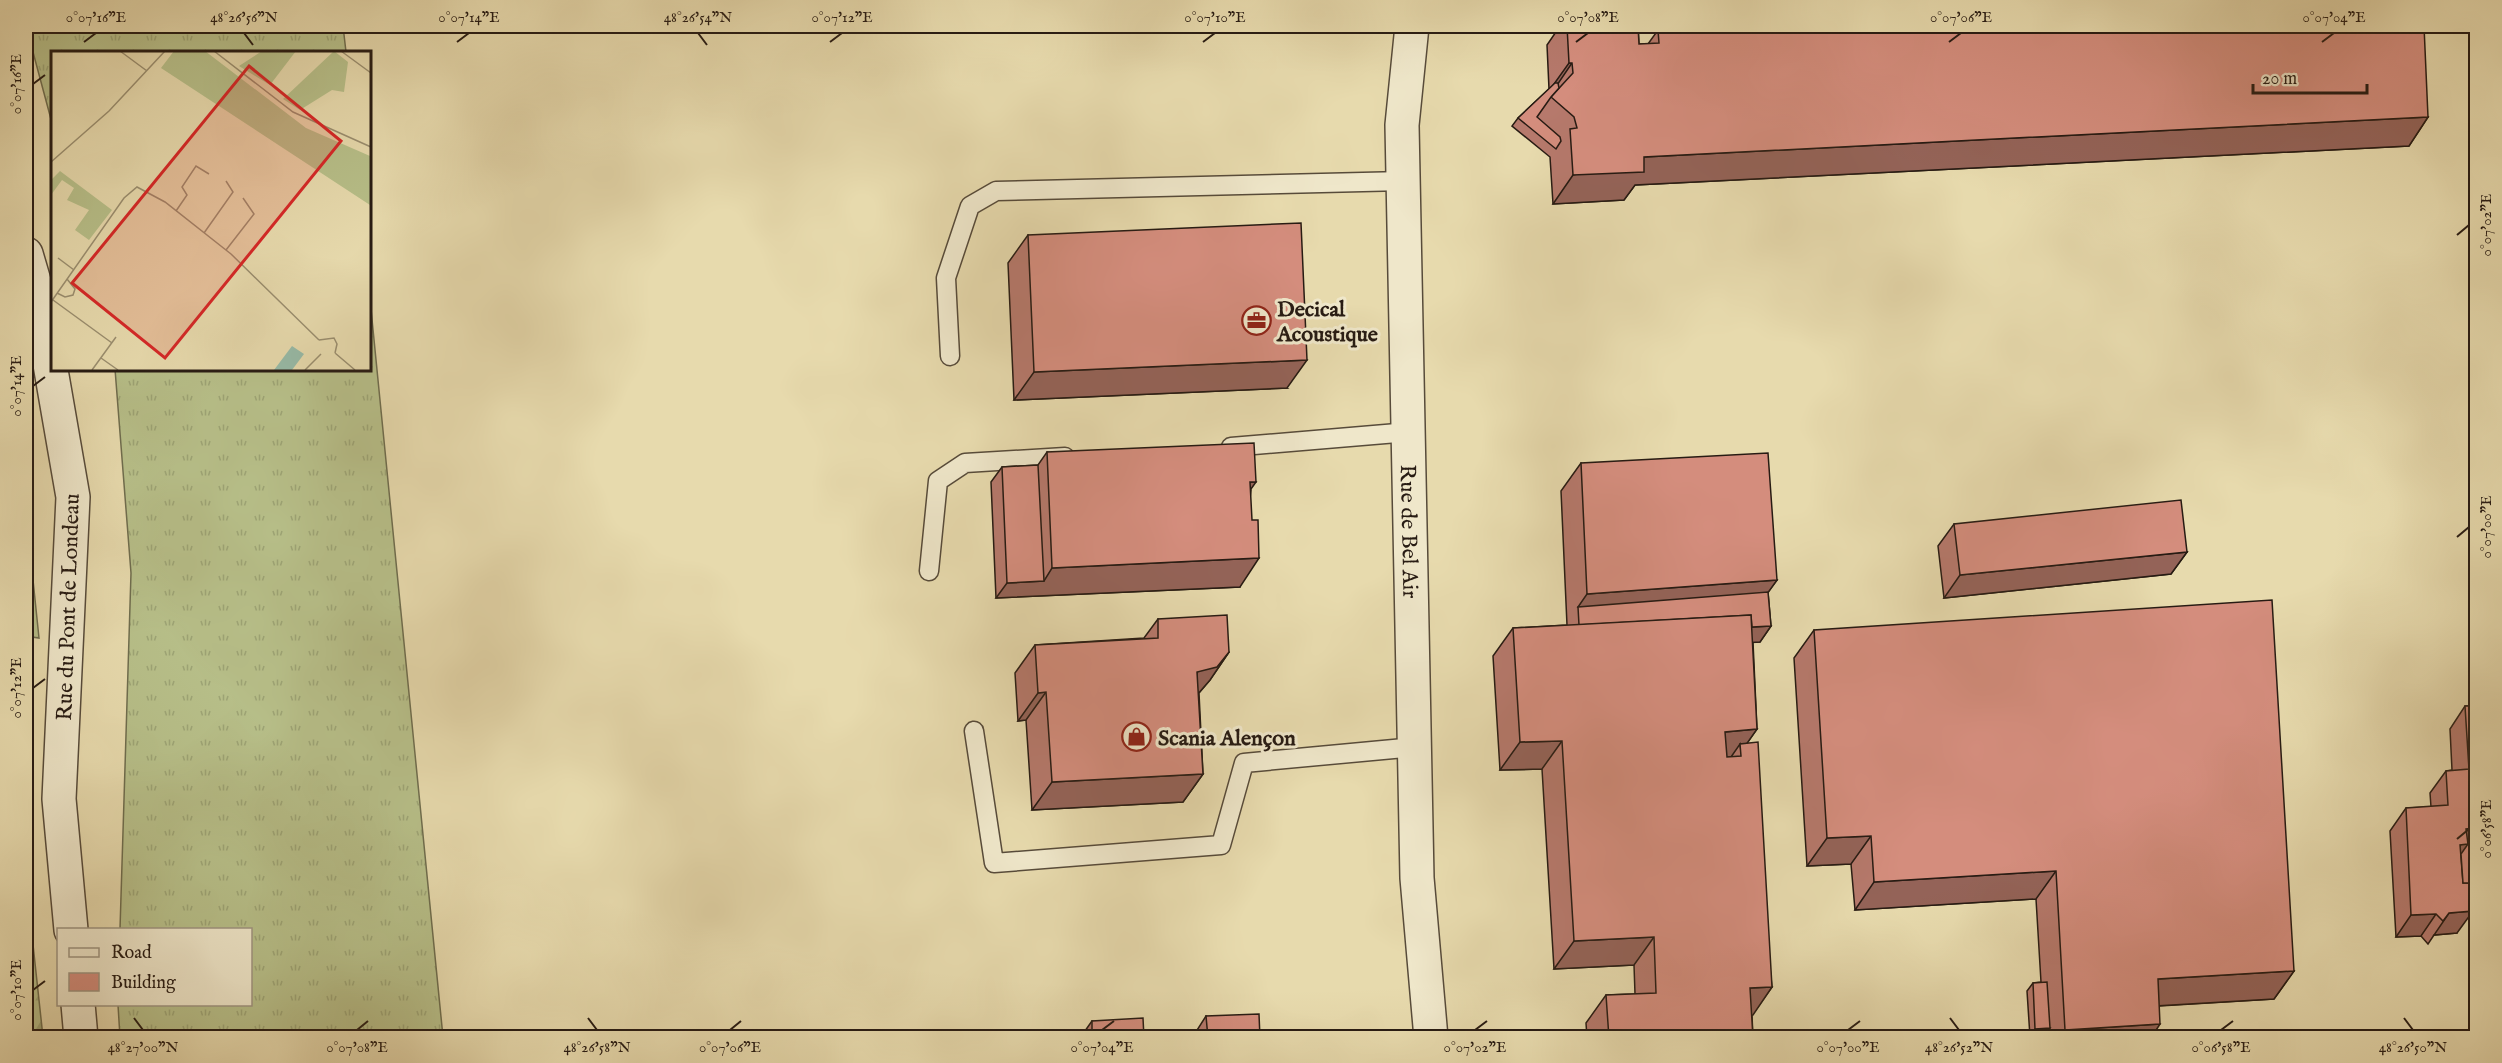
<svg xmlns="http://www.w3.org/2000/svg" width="2502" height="1063" font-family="'IM FELL English',serif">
	<defs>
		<pattern id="grass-tufts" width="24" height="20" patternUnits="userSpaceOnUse" patternTransform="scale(1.5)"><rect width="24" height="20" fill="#b7bf89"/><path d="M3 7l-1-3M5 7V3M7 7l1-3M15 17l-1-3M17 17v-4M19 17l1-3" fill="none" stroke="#9da475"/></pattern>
		<pattern id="forest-firs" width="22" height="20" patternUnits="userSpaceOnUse" patternTransform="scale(1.5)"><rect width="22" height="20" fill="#b7bf89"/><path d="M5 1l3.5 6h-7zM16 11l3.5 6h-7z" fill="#9da475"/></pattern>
	</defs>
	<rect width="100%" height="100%" fill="#e7daad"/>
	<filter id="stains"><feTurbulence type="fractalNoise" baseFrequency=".00333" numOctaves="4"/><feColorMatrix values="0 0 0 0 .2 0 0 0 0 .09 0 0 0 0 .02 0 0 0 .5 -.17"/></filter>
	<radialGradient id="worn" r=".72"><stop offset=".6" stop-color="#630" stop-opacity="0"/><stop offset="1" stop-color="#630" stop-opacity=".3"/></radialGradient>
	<!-- grass -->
	<g fill="url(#grass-tufts)" stroke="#6f6d4e" stroke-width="1.5">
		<path d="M26,26H343L346,52H52V123Z"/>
		<path d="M369,289L443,1037H120L118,1005L250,1004V930L120,929L131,573L115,369H369Z"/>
	</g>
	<!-- forest -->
	<g fill="url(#forest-firs)" stroke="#6f6d4e" stroke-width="1.5">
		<path d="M26,512L39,638L26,636Z"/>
		<path d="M26,880L43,1037H26Z"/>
	</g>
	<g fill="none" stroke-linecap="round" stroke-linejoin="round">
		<defs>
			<g id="lane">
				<path d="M950,356L946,278L970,206L996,191L1404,181"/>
				<path d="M1231,447L1409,432"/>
				<path d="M929,571L938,481L965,463L1065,457"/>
				<path d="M974,731L994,863L1221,845L1244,763L1415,747"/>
			</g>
			<g id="street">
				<path id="s1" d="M1412,26L1402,125L1417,878L1431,1038"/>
				<path d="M26,254L38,295L73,497L59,799L71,930"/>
				<path d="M78,1004L81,1038"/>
			</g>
		</defs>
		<!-- lane casing -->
		<use href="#lane" stroke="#574b3a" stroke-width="21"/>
		<!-- street casing -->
		<use href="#street" stroke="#574b3a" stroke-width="36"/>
		<!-- lane -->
		<use href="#lane" stroke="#efe7ca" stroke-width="18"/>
		<!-- street -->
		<use href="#street" stroke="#efe7ca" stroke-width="33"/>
	</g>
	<!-- wall -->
	<g fill="#b6796c" stroke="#271b13" stroke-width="1.5">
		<path d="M1560,26H1638L1639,44H1648L1658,30L2428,117L2409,146L1635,185L1624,200L1553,204L1550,157L1512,126L1518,118L1549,89L1547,45Z"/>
		<path d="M1028,235L1287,388L1014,400L1008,263Z"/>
		<path d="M1047,452L1251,490L1240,587L996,598L991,482L1002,467L1038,465Z"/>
		<path d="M1581,463L1777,580L1768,592L1771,626L1760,642H1753L1757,729L1747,743L1772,987L1752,1015L1753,1038H1587L1586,1023L1606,995L1635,994L1634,965L1554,969L1542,769L1500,770L1493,656L1513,628L1567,625L1561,491Z"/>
		<path d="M1954,524L2187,552L2171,574L1944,598L1938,546Z"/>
		<path d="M1158,619L1229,652L1210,680L1199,693L1203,774L1183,802L1032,810L1026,720L1018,721L1015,673L1035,645L1144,638Z"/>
		<path d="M1814,630L2294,971L2274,999L2159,1006L2151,1038H2044V1036L2030,1037L2027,991L2033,983L2041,982L2036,899L1855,910L1851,864L1807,866L1794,658Z"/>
		<path d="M2465,706H2476L2471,886L2457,933L2434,935L2428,944L2421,936L2396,937L2390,831L2406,808L2431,807L2430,793L2446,771L2452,770L2450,729Z"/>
		<path d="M1206,1016L1260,1038H1192Z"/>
		<path d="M1092,1021L1144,1038H1080Z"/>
	</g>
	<!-- shaded-wall -->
	<g fill="#946358" stroke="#271b13" stroke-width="1.5">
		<path d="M1569,63H1572L1553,91H1549Z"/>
		<path d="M2428,117L2409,146L1635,185L1624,200L1553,204L1573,175L1644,157Z"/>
		<path d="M1307,360L1287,388L1014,400L1034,372Z"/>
		<path d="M1250,482H1256L1236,510Z"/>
		<path d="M2187,552L2171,574L1944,598L1960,575Z"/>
		<path d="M1259,558L1240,587L996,598L1007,583L1044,581L1052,568Z"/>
		<path d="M1777,580L1757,608L1578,607L1587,594Z"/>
		<path d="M1771,626L1760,642L1569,653L1580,637Z"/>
		<path d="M1229,652L1210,680L1197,695V672Z"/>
		<path d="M1046,692L1026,720L1018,721L1038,693Z"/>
		<path d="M1757,729L1741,752L1740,744L1731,757L1705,760L1725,732Z"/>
		<path d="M1562,741L1542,769L1500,770L1520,742Z"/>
		<path d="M1203,774L1183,802L1032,810L1052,782Z"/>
		<path d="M2476,828V849L2453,867L2466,829Z"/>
		<path d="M1871,836L1851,864L1807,866L1827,838Z"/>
		<path d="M2056,871L2036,899L1855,910L1874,882Z"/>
		<path d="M2473,911L2457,933L2434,935L2449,913Z"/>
		<path d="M2436,914L2421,936L2396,937L2411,915Z"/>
		<path d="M1654,937L1634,965L1554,969L1574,941Z"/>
		<path d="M2294,971L2274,999L2138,1007L2158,979Z"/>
		<path d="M1772,987L1753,1015L1731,1016L1750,988Z"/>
		<path d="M2160,1024L2151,1038H2060L2065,1030Z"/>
		<path d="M2050,1028L2044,1036L2030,1037L2035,1029Z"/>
	</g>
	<!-- building -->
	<g fill="#d48d7d" stroke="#271b13" stroke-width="1.5">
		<path d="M1567,26H1638L1639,44L1659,43L1658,30L1742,26H2424L2428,117L1644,157V172L1573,175L1570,129L1577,128L1574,117L1551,97L1573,73L1572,63H1569Z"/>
		<path d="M1555,83H1558L1559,88L1551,97L1537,117L1560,137L1561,141L1556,149L1518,118Z"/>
		<path d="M1301,223L1307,360L1034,372L1028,235Z"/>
		<path d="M1254,443L1256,482H1250L1252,520H1258L1259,558L1052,568L1047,452Z"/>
		<path d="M1768,453L1777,580L1587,594L1581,463Z"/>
		<path d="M1038,465L1044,581L1007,583L1002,467Z"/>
		<path d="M2181,500L2187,552L1960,575L1954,524Z"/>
		<path d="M1768,592L1771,626L1752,627L1751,615L1579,625L1578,607Z"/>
		<path d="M2272,600L2294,971L2158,979L2160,1024L2065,1030L2056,871L1874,882L1871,836L1827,838L1814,630Z"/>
		<path d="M1227,615L1229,652L1217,667L1197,672L1203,774L1052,782L1046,692L1038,693L1035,645L1158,638V619Z"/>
		<path d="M1751,615L1757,729L1725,732L1727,757L1741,756L1740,744L1758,742L1772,987L1750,988L1753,1038H1609L1606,995L1656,993L1654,937L1574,941L1562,741L1520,742L1513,628Z"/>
		<path d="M2465,706H2476V828L2466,829L2468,844L2460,845L2463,883H2470L2473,911L2449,913L2443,921L2436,914L2411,915L2406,808L2448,805L2446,771L2469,769Z"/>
		<path d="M2468,842H2476V878L2470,885V883H2463L2461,854L2468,844Z"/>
		<path d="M2047,982L2050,1028L2035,1029L2033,983Z"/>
		<path d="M1259,1014L1260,1038H1208L1206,1016Z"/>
		<path d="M1143,1018L1144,1038H1092V1021Z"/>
	</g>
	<!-- ticks -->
	<path fill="none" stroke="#271b13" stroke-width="2" d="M244,33L253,45M698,33L707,45M84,42L96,33M457,42L469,33M830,42L842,33M1203,42L1215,33M1576,42L1588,33M1949,42L1961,33M2322,42L2334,33M33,84L45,75M2457,235L2469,225M33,386L45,377M2457,537L2469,527M33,688L45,679M2457,839L2469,829M33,990L45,981M134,1018L143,1030M588,1018L597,1030M1950,1018L1959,1030M2404,1018L2413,1030M357,1030L368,1021M730,1030L741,1021M1102,1030L1114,1021M1475,1030L1487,1021M1848,1030L1860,1021M2221,1030L2233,1021"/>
	<!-- icons -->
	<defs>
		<symbol id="office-ring" viewBox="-11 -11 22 22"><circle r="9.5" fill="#efe7ca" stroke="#8f2418" stroke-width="1.5"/><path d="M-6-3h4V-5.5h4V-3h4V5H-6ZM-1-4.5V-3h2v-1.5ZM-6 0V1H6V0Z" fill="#8f2418"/></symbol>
		<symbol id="shop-ring" viewBox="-11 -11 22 22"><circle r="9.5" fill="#efe7ca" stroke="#8f2418" stroke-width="1.5"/><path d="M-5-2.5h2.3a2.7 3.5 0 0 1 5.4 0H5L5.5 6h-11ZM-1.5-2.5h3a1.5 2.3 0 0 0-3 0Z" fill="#8f2418"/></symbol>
	</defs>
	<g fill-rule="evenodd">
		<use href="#office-ring" x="1240" y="304" width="33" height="33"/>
		<use href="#shop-ring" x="1120" y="720" width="33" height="33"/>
	</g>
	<g text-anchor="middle" stroke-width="6" stroke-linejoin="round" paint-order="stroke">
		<!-- poi labels -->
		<g font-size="22" font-weight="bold" fill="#271b13" stroke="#efe7ca" text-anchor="start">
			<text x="1277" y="316">Decical<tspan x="1277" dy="25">Acoustique</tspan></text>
			<text x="1158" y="745">Scania Alençon</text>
		</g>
		<!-- street labels -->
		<g font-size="22" fill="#271b13" stroke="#efe7ca">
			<text dy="8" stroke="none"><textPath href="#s1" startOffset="506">Rue de Bel Air</textPath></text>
			<text transform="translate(67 607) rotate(-88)" y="8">Rue du Pont de Londeau</text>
		</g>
	</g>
	<!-- overview -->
	<g transform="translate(51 51)">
		<rect width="320" height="320" fill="#e7daad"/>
		<path d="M123,0H154L255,77L319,105V154L110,17ZM9,120L61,159L38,189L24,179L38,159L16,149L23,137L11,129L0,144V129Z" fill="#b7bf89"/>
		<path d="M211,0H245L219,34L188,15ZM283,0L297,11L293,41L281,39L249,59L232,48Z" fill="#b7bf89"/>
		<path d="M241,295L253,303L241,319H223Z" fill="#97bba8"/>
		<path fill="none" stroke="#9a8e6f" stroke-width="1.5" d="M69,0L96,20M163,0L242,61L320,96M290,0L320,22M0,111L58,60L114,0M125,160L136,144L131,136L145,115L158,123M153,182L182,141L175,130M175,199L203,163L192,147M7,207L23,219M6,242L14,246L22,244L24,238L16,228M2,249L61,292M0,251L73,147L86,136L114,151L180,203L268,289M268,289L283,287L286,293L284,302M284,302L304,319M50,307L67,319M41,319L65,286M254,319L270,303"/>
		<path fill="#d62828" fill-opacity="0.15" stroke="#d62828" stroke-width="3" d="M198,15L290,90L114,307L21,232Z"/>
		<rect width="320" height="320" fill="none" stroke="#271b13" stroke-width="3"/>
	</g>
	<!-- margin -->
	<rect width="2502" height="1063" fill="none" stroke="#e7daad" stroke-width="66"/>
	<!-- legend -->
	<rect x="57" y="928" width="195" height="78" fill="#efe7ca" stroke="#9f9581" stroke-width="1.5"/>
	<rect x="69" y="948" width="30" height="9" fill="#efe7ca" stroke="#9f9581" stroke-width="1.5"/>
	<text x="111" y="958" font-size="18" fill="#271b13">Road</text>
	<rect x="69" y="973" width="30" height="18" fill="#d48d7d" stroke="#9f9581" stroke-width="1.5"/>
	<text x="111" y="988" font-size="18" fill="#271b13">Building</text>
	<!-- scale -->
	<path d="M2253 84v9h114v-9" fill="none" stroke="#271b13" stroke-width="3"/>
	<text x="2262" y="84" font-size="18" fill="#271b13" stroke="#efe7ca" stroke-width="4.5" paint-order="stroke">20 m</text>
	<rect x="33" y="33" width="2436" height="997" fill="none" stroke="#271b13" stroke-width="2"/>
	<g font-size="15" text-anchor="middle" fill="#271b13">
		<text x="96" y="22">0°07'16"E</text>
		<text x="244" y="22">48°26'56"N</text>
		<text x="469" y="22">0°07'14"E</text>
		<text x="698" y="22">48°26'54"N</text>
		<text x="842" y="22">0°07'12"E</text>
		<text x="1215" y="22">0°07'10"E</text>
		<text x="1588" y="22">0°07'08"E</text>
		<text x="1961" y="22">0°07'06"E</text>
		<text x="2334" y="22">0°07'04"E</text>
		<text transform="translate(16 84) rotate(-90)" y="5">0°07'16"E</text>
		<text transform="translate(2486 225) rotate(-90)" y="5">0°07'02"E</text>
		<text transform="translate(16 386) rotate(-90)" y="5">0°07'14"E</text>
		<text transform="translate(2486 527) rotate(-90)" y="5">0°07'00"E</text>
		<text transform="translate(16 688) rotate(-90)" y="5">0°07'12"E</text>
		<text transform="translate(2486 829) rotate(-90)" y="5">0°06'58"E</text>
		<text transform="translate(16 990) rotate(-90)" y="5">0°07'10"E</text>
		<text x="143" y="1052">48°27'00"N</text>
		<text x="357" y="1052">0°07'08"E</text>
		<text x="597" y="1052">48°26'58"N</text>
		<text x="730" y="1052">0°07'06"E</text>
		<text x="1102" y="1052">0°07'04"E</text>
		<text x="1475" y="1052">0°07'02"E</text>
		<text x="1848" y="1052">0°07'00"E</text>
		<text x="1959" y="1052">48°26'52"N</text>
		<text x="2221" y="1052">0°06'58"E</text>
		<text x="2413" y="1052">48°26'50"N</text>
	</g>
	<rect width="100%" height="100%" filter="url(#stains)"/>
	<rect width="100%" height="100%" fill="url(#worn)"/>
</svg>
